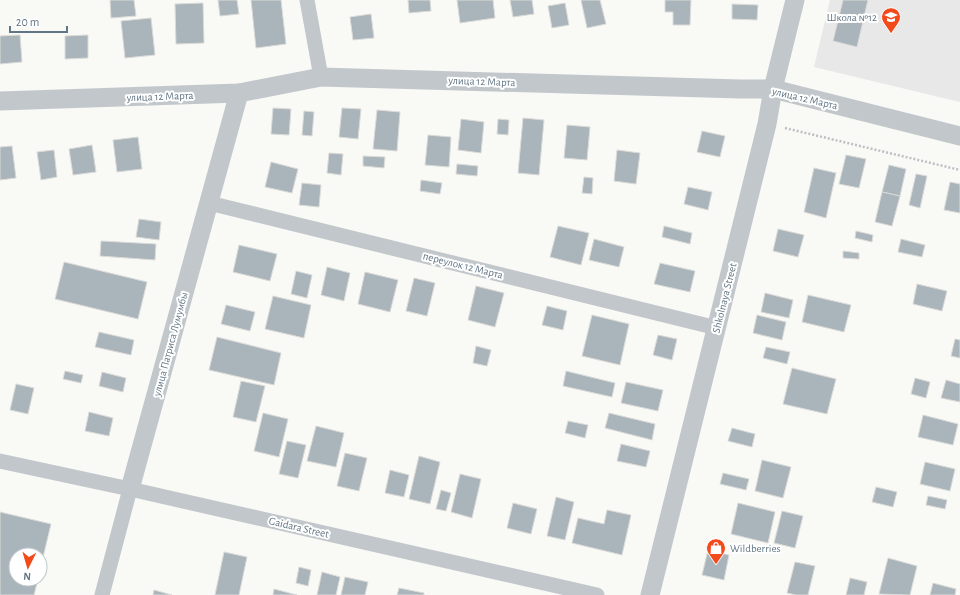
<svg xmlns="http://www.w3.org/2000/svg" width="960" height="595" font-family="'Alegreya Sans',sans-serif">
	<rect width="100%" height="100%" fill="#f9f9f6"/>
	<!-- built -->
	<path fill="#e7e8e7" d="M830,0H960V102L814,67Z"/>
	<!-- building -->
	<g fill="#aab4bb" stroke="#dbdbd8">
		<path d="M110,0H134L136,16L111,18Z"/>
		<path d="M218,0H237L239,14L220,16Z"/>
		<path d="M251,0H281L286,44L256,48Z"/>
		<path d="M408,0H430L431,11L409,13Z"/>
		<path d="M457,0H493L495,18L460,23Z"/>
		<path d="M510,0H532L534,14L513,17Z"/>
		<path d="M581,0H600L606,24L587,28Z"/>
		<path d="M665,0H691L690,25H673V12H665Z"/>
		<path d="M843,0H868L857,47L833,41Z"/>
		<path d="M203,3L204,43L176,44L175,4Z"/>
		<path d="M565,3L569,25L552,28L548,6Z"/>
		<path d="M732,4L758,5L757,20L732,19Z"/>
		<path d="M371,14L374,38L353,40L350,17Z"/>
		<path d="M151,18L155,55L125,58L121,21Z"/>
		<path d="M20,35L22,62L0,64V36Z"/>
		<path d="M88,35V58L65,59V36Z"/>
		<path d="M273,108L291,109L289,135L271,134Z"/>
		<path d="M342,108L361,109L358,139L339,137Z"/>
		<path d="M377,110L400,112L397,151L373,149Z"/>
		<path d="M304,111L314,112L312,136L302,135Z"/>
		<path d="M523,118L544,120L539,175L518,173Z"/>
		<path d="M461,119L484,122L481,153L458,150Z"/>
		<path d="M498,119L509,120L508,135L497,134Z"/>
		<path d="M567,125L590,127L587,160L564,158Z"/>
		<path d="M702,131L725,136L720,157L697,152Z"/>
		<path d="M428,135L451,137L449,167L425,165Z"/>
		<path d="M138,137L142,169L117,172L113,140Z"/>
		<path d="M92,145L96,172L73,175L69,149Z"/>
		<path d="M12,146L16,178L0,180V147Z"/>
		<path d="M54,150L57,177L41,180L37,152Z"/>
		<path d="M617,150L640,153L636,184L614,181Z"/>
		<path d="M329,153L343,154L341,175L327,173Z"/>
		<path d="M846,155L866,159L859,188L839,184Z"/>
		<path d="M363,156L385,157L384,168L363,166Z"/>
		<path d="M271,162L298,169L292,193L265,187Z"/>
		<path d="M457,164L478,166L477,176L456,174Z"/>
		<path d="M889,165L906,169L900,196L882,192Z"/>
		<path d="M814,168L836,173L826,218L804,212Z"/>
		<path d="M916,174L927,176L920,208L909,205Z"/>
		<path d="M584,177L593,178L592,194L582,193Z"/>
		<path d="M421,180L442,183L440,194L420,191Z"/>
		<path d="M950,182L960,184V213L944,210Z"/>
		<path d="M302,183L321,185L319,207L299,205Z"/>
		<path d="M688,187L712,192L708,210L684,204Z"/>
		<path d="M882,192L900,196L892,226L875,222Z"/>
		<path d="M139,219L161,222L159,240L136,237Z"/>
		<path d="M558,226L589,233L581,265L550,257Z"/>
		<path d="M664,226L692,233L690,244L662,237Z"/>
		<path d="M778,229L804,235L798,257L773,251Z"/>
		<path d="M856,231L873,235L872,242L855,238Z"/>
		<path d="M594,239L624,247L619,267L589,260Z"/>
		<path d="M901,239L925,245L922,257L898,252Z"/>
		<path d="M101,241L156,244L155,260L100,256Z"/>
		<path d="M239,245L277,254L270,281L233,272Z"/>
		<path d="M843,251L859,253V259L843,258Z"/>
		<path d="M64,262L147,282L138,319L55,299Z"/>
		<path d="M660,263L695,271L690,292L654,284Z"/>
		<path d="M327,267L350,273L344,301L321,295Z"/>
		<path d="M296,271L312,275L307,298L291,294Z"/>
		<path d="M365,272L398,280L390,312L358,304Z"/>
		<path d="M414,278L435,283L427,316L406,311Z"/>
		<path d="M917,284L947,291L942,311L913,304Z"/>
		<path d="M476,286L504,293L495,327L468,320Z"/>
		<path d="M765,293L793,300L789,318L761,312Z"/>
		<path d="M808,295L851,305L844,332L802,322Z"/>
		<path d="M273,296L311,305L304,338L265,329Z"/>
		<path d="M226,305L255,312L250,331L221,324Z"/>
		<path d="M547,306L567,311L563,330L542,325Z"/>
		<path d="M592,315L629,324L620,365L582,356Z"/>
		<path d="M757,315L786,322L782,340L753,333Z"/>
		<path d="M99,332L134,340L131,355L95,347Z"/>
		<path d="M658,335L677,339L672,360L653,355Z"/>
		<path d="M217,337L281,353L274,385L209,370Z"/>
		<path d="M955,339L960,340V358L951,356Z"/>
		<path d="M476,346L491,350L487,366L473,363Z"/>
		<path d="M766,347L790,352L787,364L763,358Z"/>
		<path d="M792,368L836,379L827,414L783,404Z"/>
		<path d="M65,371L83,375L81,383L63,379Z"/>
		<path d="M566,371L615,383L612,397L563,386Z"/>
		<path d="M102,372L126,378L123,392L99,386Z"/>
		<path d="M915,378L930,382L926,398L911,394Z"/>
		<path d="M946,380L960,384V402L941,398Z"/>
		<path d="M241,381L265,386L256,422L233,417Z"/>
		<path d="M626,382L663,390L658,411L621,403Z"/>
		<path d="M16,384L34,388L28,414L10,410Z"/>
		<path d="M89,412L113,418L109,436L85,431Z"/>
		<path d="M263,413L288,419L279,457L254,451Z"/>
		<path d="M609,413L655,424L652,440L605,428Z"/>
		<path d="M923,415L958,424L953,445L918,437Z"/>
		<path d="M568,421L588,425L585,438L565,433Z"/>
		<path d="M316,426L344,433L336,467L307,461Z"/>
		<path d="M732,428L755,434L752,447L728,441Z"/>
		<path d="M287,441L306,445L298,478L279,474Z"/>
		<path d="M621,444L650,451L646,467L617,461Z"/>
		<path d="M345,453L367,458L359,491L337,486Z"/>
		<path d="M419,456L440,462L430,504L409,499Z"/>
		<path d="M762,460L791,467L783,498L755,491Z"/>
		<path d="M925,462L955,469L950,491L920,484Z"/>
		<path d="M390,470L409,475L404,497L385,493Z"/>
		<path d="M723,473L749,479L746,490L720,484Z"/>
		<path d="M460,474L481,479L472,518L451,512Z"/>
		<path d="M876,487L897,492L893,507L872,502Z"/>
		<path d="M441,490L451,493L446,511L436,509Z"/>
		<path d="M928,496L947,500L945,509L926,505Z"/>
		<path d="M556,497L574,502L565,540L547,536Z"/>
		<path d="M513,503L537,509L531,534L507,528Z"/>
		<path d="M738,503L775,512L768,543L731,534Z"/>
		<path d="M607,510L631,515L622,555L572,543L578,518L604,524Z"/>
		<path d="M782,511L803,516L795,548L774,543Z"/>
		<path d="M0,512L51,524L40,570V555H16V579H38L34,595H0Z"/>
		<path d="M708,550L729,555L724,580L702,575Z"/>
		<path d="M224,552L247,557L239,595H215Z"/>
		<path d="M888,558L917,566L910,595L879,594Z"/>
		<path d="M795,562L815,566L808,595H796L787,593Z"/>
		<path d="M299,567L311,570L308,586L296,583Z"/>
		<path d="M322,572L340,577L336,595H317Z"/>
		<path d="M345,577L368,582L365,595H341Z"/>
		<path d="M850,578L867,582L864,595H846Z"/>
		<path d="M933,583L956,589L955,595H930Z"/>
		<path d="M399,588L424,593V595H397Z"/>
		<path d="M274,589L297,595H273Z"/>
		<path d="M154,590L172,595H153Z"/>
	</g>
	<g fill="none" stroke-linecap="round" stroke-linejoin="round">
		<!-- path -->
		<path stroke="#bcc0c3" stroke-width="2.5" stroke-dasharray="2 2" stroke-linecap="butt" d="M785,128L960,170"/>
		<!-- minor -->
		<g stroke="#c2c7cb" stroke-width="15">
			<path d="M307,0L321,77"/>
			<path d="M209,203L717,328"/>
			<path d="M0,461L130,489L597,595"/>
			<path d="M102,595L130,489"/>
		</g>
		<!-- tertiary -->
		<g stroke="#c2c7cb" stroke-width="19">
			<path d="M0,101L239,93L321,77L740,89H773L960,136"/>
			<path d="M130,489L239,93"/>
			<path d="M650,595L767,124L773,89L795,0"/>
		</g>
	</g>
	<!-- icons -->
	<defs>
		<symbol id="school-pin" viewBox="-11 -11 22 30"><path d="M0 17L-7.5 6A9.5 9.5 0 1 1 7.5 6Z" fill="#f34a1c" stroke="#fff"/><path d="M0-5L7-2L0 1L-7-2ZM-4 1L0 2.5L4 1V4Q0 6-4 4Z" fill="#fff"/></symbol>
		<symbol id="shop-pin" viewBox="-11 -11 22 30"><path d="M0 17L-7.5 6A9.5 9.5 0 1 1 7.5 6Z" fill="#f34a1c" stroke="#fff"/><path d="M-5-2.5h2.3a2.7 3.5 0 0 1 5.4 0H5L5.5 6h-11ZM-1.5-2.5h3a1.5 2.3 0 0 0-3 0Z" fill="#fff"/></symbol>
	</defs>
	<g fill-rule="evenodd">
		<use href="#school-pin" x="880" y="6" width="22" height="30"/>
		<use href="#shop-pin" x="705" y="537" width="22" height="30"/>
	</g>
	<g text-anchor="middle" stroke-width="4" stroke-linejoin="round" paint-order="stroke">
		<!-- poi labels -->
		<g font-size="11" fill="#617584" stroke="#fff" text-anchor="end">
			<text x="877" y="21">Школа №12</text>
			<text x="730" y="552" text-anchor="start">Wildberries</text>
		</g>
		<!-- street labels -->
		<g font-size="11" fill="#617584" stroke="#fff">
			<text transform="translate(482 81) rotate(2)" y="4">улица 12 Марта</text>
			<text transform="translate(160 96) rotate(-2)" y="4">улица 12 Марта</text>
			<text transform="translate(805 98) rotate(13)" y="4">улица 12 Марта</text>
			<text transform="translate(463 265) rotate(14)" y="4">переулок 12 Марта</text>
			<text transform="translate(724 298) rotate(-76)" y="4">Shkolnaya Street</text>
			<text transform="translate(170 344) rotate(-75)" y="4">улица Патриса Лумумбы</text>
			<text transform="translate(299 527) rotate(13)" y="4">Gaidara Street</text>
		</g>
	</g>
	<!-- north arrow -->
	<g transform="translate(28 567) rotate(185)"><circle r="19" fill="#ffffff" stroke="#c0c8ce"/>
	<path d="M0-3L7 15L0 10L-7 15Z" fill="#f34a1c"/>
	<text y="-6" font-size="11" font-weight="bold" text-anchor="middle" fill="#617584">N</text>
	</g>
	<!-- scale -->
	<path d="M10 26v6h57v-6" fill="none" stroke="#617584" stroke-width="2"/>
	<text x="16" y="26" font-size="12" fill="#617584" stroke="#ffffff" stroke-width="3" paint-order="stroke">20 m</text>
</svg>
